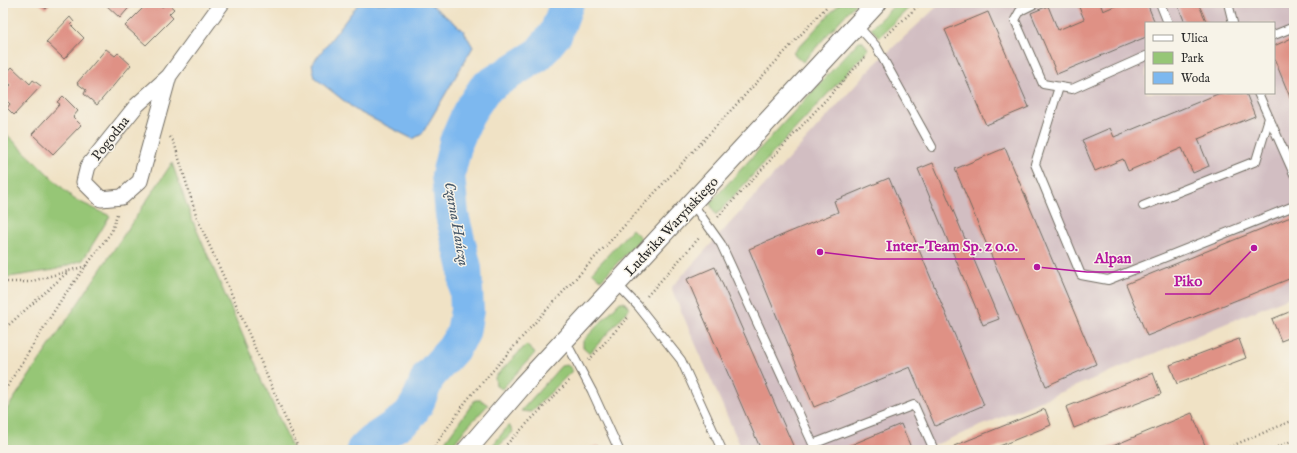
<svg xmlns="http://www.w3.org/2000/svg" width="1297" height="453" font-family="'IM FELL English',serif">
	<rect width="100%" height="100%" fill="#f7f3e8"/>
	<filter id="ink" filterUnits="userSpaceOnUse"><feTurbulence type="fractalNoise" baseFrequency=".025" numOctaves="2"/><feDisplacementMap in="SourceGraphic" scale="8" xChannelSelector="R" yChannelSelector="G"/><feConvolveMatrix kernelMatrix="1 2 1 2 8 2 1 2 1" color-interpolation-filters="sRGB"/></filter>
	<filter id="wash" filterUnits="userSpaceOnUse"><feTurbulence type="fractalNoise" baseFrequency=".012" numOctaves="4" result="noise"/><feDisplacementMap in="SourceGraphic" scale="16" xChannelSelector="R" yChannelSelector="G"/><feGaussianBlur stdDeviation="0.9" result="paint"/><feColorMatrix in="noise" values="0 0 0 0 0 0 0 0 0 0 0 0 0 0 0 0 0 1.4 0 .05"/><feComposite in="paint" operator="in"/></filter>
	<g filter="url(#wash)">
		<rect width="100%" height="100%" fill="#f0e2c5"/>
		<!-- industrial -->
		<path fill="#d2bec2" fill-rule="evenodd" d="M941,3H1294V295L923,450H742L671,288L874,65ZM1146,23H1274V93H1146Z"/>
		<!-- green -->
		<g fill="#96c676" stroke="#607850">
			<path d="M840,3H856L803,62L793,53Z"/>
			<path d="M897,3H914L879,37L871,28Z"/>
			<path d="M859,41H862L867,47L868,50L716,215L710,203Z"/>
			<path d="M3,131L74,199L110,216L83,260L54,270L9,277L3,275Z"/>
			<path d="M172,163L191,217L293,450H3V415Z"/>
			<path d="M632,229L641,238L601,280L592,272Z"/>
			<path d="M620,302H624L630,308L590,353L583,347V341Z"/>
			<path d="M526,345L535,353L502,389L496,386L495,377Z"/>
			<path d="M567,365L572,369L571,372L531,412L521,411L561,366Z"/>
			<path d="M475,400H481L488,405L466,428L449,450H439Z"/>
			<path d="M509,425L513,432L495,450H489Z"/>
		</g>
		<!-- water -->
		<path fill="#7db8ef" stroke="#54728d" d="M359,3H429L463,30L473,47L422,134L413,139L357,111L315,78L312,64Z"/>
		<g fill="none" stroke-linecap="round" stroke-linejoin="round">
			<!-- river -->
			<path stroke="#7db8ef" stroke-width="34" d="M363,450L371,442L408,417L417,404L428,377L453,349L463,333L467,310L465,268L452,215L448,175L456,142L469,112L485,88L538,55L556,33L567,3"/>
		</g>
		<g id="blocks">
			<!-- building -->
			<g fill="#df9185">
				<path d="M39,3H50L46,9Z"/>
				<path d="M104,3H133L120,18Z"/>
				<path d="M148,3H158L162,7L167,3L174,9L169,14L173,18L146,45L125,26Z"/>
				<path d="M1083,3H1100L1103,11L1122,3H1147L1155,23H1146V37L1057,74L1031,13L1048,6L1058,30L1084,19L1078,5Z"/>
				<path d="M1177,3H1198L1207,23H1185Z"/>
				<path d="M988,12L1029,107L986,125L945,30Z"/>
				<path d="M70,17L74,22L71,25L84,38L64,59L46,42Z"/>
				<path d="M1294,37V107L1274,58V46Z"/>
				<path d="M106,49L115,56L118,53L131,65L97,105L84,94L86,90L77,83Z"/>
				<path d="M12,67L30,84L33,80L41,86L14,115L7,108L10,104L3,97V93L11,85L3,77Z"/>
				<path d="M1220,93H1246L1255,116L1198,139L1209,166L1193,173L1182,148L1128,171L1123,159L1095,171L1082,140L1110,128L1114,137Z"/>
				<path d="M63,96L78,111L73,117L81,125L53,154L32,134L60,104L57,102Z"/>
				<path d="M1005,148L1096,364L1046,386L955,169Z"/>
				<path d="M933,163L999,319L983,325L918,169Z"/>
				<path d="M889,178L984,405L935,426L910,367L814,407L749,249L838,212L834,201Z"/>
				<path d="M1293,216L1294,277L1147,336L1126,284Z"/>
				<path d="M715,267L795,450H761L687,279Z"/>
				<path d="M1294,310V336L1281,341L1272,319Z"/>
				<path d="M1239,339L1246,358L1177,384L1170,365Z"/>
				<path d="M1153,373L1161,394L1074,428L1066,407Z"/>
				<path d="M1045,409L1051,425L990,450H955L954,446Z"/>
				<path d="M1192,413L1207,450H1103Z"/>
				<path d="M901,424L912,450H839Z"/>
				<path d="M598,445L600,450H585Z"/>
			</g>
		</g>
	</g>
	<g filter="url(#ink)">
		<use href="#blocks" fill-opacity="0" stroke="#706b61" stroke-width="1"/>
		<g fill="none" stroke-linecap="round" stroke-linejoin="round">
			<defs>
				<g id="service">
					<path d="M1036,3L1020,11L1015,20L1043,84L1072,89L1146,56"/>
					<path d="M1160,3L1168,23"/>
					<path d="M1228,3L1233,23"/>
					<path d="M856,24L876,46L932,147"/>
					<path d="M1274,35L1294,27"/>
					<path d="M1059,87L1035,164L1081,275L1108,280L1294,206"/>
					<path d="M1258,93L1294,174"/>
					<path d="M692,203L721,244L813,444L914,405L934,450"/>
					<path d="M1143,206L1256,161L1269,118"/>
					<path d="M617,284L638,306L681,360L722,450"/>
					<path d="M565,340L592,391L619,450"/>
				</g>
				<path id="minor" d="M169,76L140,181L122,197L101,199L84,182L88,166L137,105L169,76L222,3"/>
				<path id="tertiary" d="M467,450L522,386L877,3"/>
			</defs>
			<!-- service casing -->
			<use href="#service" stroke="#706b61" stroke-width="10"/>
			<!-- minor casing -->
			<use href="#minor" stroke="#706b61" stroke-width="17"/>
			<!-- tertiary casing -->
			<use href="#tertiary" stroke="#706b61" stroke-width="21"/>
			<!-- path -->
			<g stroke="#706b61" stroke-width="2.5" stroke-dasharray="1 3" stroke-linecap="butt">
				<path d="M885,37L921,3"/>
				<path d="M170,137L174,142L197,218L236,304L299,450"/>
				<path d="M718,217L866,56"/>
				<path d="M3,282H29L86,266"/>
				<path d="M647,296L700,237"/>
				<path d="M3,330L69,271"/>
				<path d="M589,360L629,316"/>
				<path d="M3,393L63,297L112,231L117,214"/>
				<path d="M432,450L467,400L540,317L830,3"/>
				<path d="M501,450L571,379"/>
				<path d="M1222,450L1294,420"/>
				<path d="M1270,450L1294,440"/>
			</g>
			<!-- service -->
			<use href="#service" stroke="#fff" stroke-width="8"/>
			<!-- minor -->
			<use href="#minor" stroke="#fff" stroke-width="15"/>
			<!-- tertiary -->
			<use href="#tertiary" stroke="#fff" stroke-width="19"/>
		</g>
	</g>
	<g text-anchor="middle" stroke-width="3" stroke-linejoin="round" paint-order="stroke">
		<!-- street labels -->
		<g font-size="14" fill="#2b2b2b" stroke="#f7f3e8">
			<text transform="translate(110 138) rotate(-52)" y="5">Pogodna</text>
			<text transform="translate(671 226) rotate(-47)" y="5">Ludwika Waryńskiego</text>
		</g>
		<!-- water labels -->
		<g font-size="15" font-style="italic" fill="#456" stroke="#f7f3e8">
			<text transform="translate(457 224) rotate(80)" y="5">Czarna Hańcza</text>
		</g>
	</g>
	<!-- callouts -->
	<path fill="none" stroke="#b5179e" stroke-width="1.5" d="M820 252L878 259H1025M1037 267L1087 272H1140M1254 248L1210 294H1165"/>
	<g fill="#b5179e" stroke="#f7f3e8" stroke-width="1.5">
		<circle cx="820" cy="252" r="4"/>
		<circle cx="1037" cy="267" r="4"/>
		<circle cx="1254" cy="248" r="4"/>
	</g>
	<g font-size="15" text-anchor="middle" font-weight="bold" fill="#b5179e" stroke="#f7f3e8" stroke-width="3" stroke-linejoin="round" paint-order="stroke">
		<text x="952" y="251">Inter-Team Sp. z o.o.</text>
		<text x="1113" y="263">Alpan</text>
		<text x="1188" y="286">Piko</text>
	</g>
	<!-- margin -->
	<rect width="1297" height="453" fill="none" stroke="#f7f3e8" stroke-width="16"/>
	<!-- legend -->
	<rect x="1145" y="22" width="130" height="72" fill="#f7f3e8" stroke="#a5a39c"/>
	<rect x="1153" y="35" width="20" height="6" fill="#ffffff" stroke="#a5a39c"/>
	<text x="1181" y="42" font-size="12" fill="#2b2b2b">Ulica</text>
	<rect x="1153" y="52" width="20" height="12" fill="#96c676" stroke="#a5a39c"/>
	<text x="1181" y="62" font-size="12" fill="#2b2b2b">Park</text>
	<rect x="1153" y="72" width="20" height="12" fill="#7db8ef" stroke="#a5a39c"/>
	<text x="1181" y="82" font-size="12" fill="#2b2b2b">Woda</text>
</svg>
